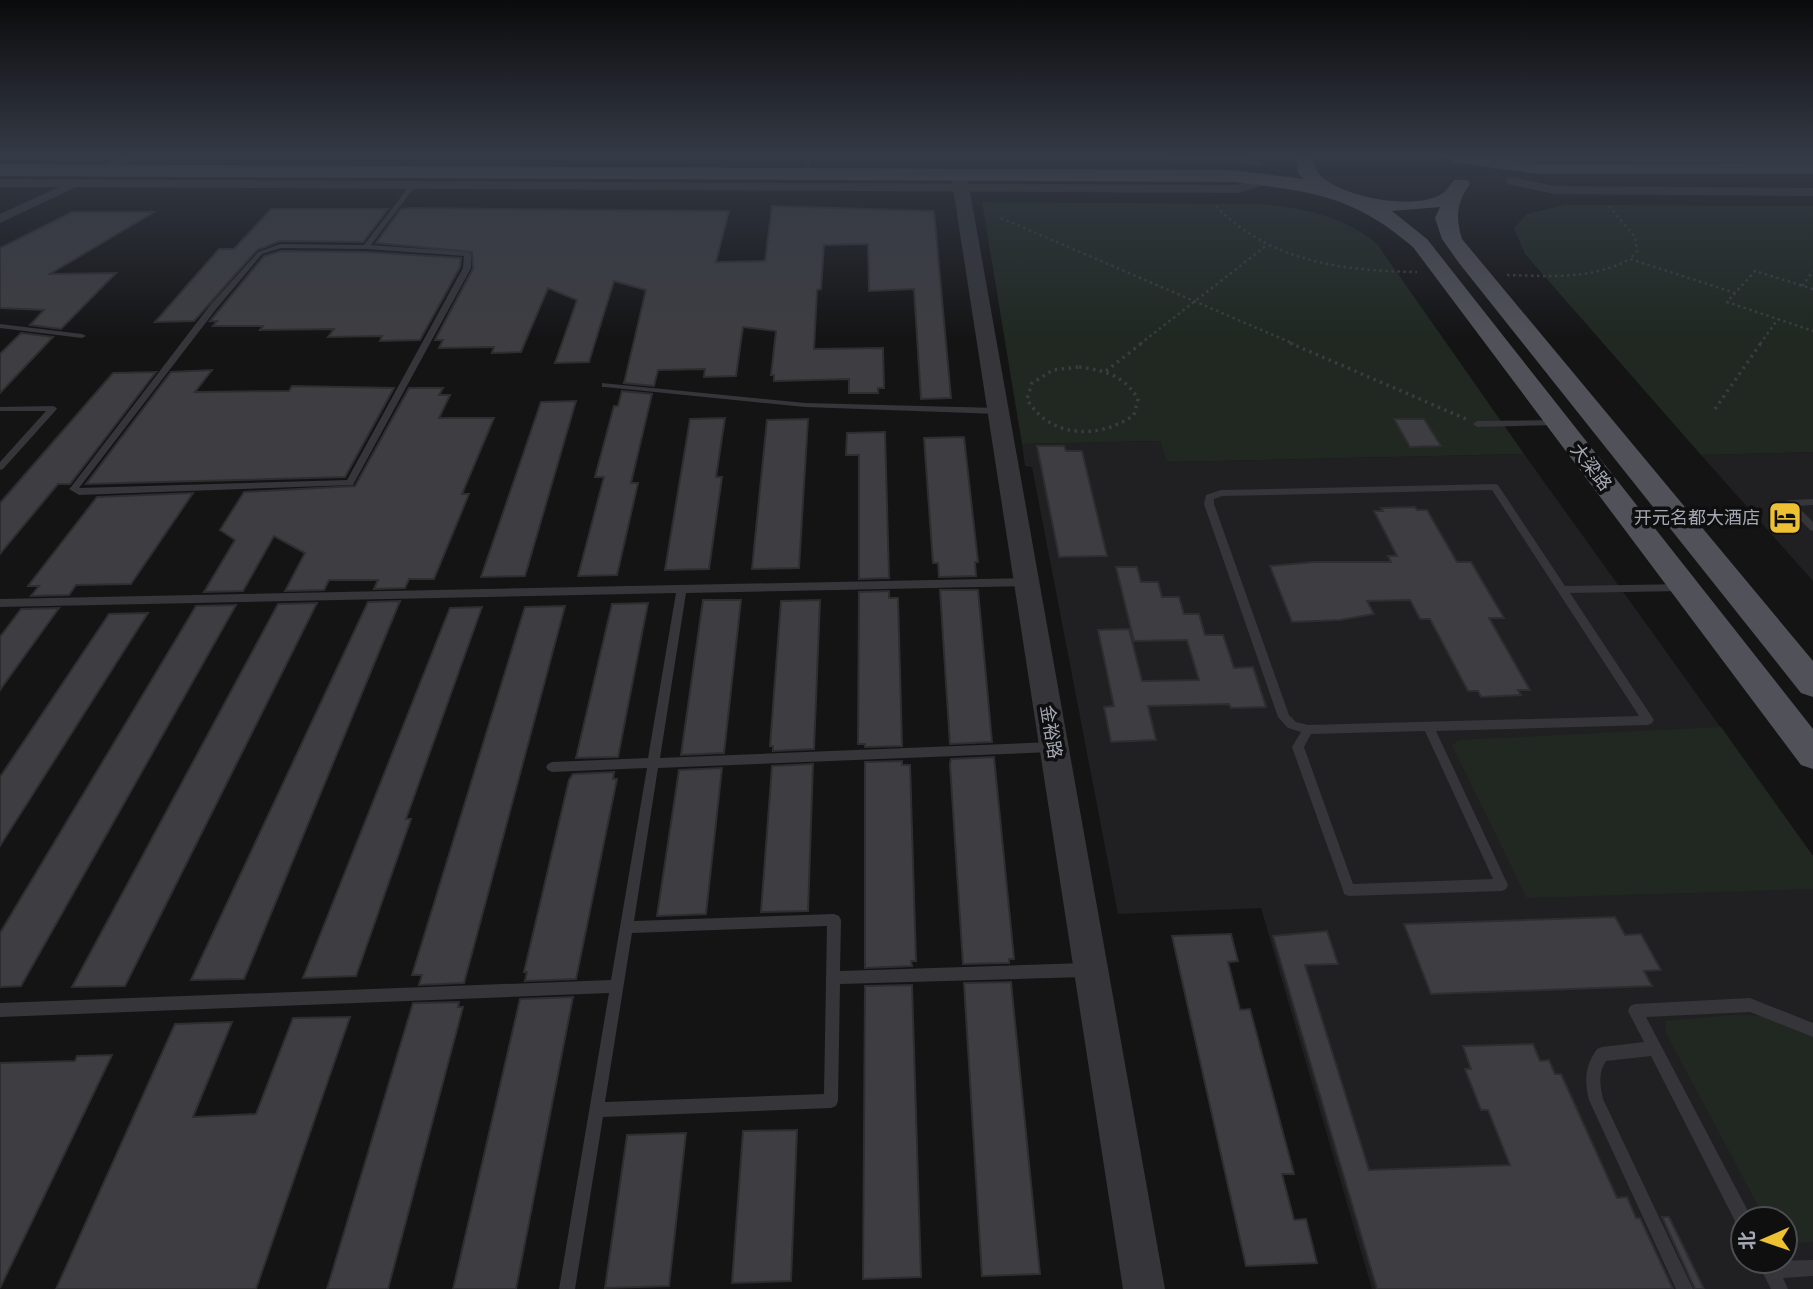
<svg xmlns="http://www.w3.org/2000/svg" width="1813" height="1289" font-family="Ubuntu,'Noto Sans SC',sans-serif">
	<rect width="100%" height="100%" fill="#141415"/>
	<!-- built -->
	<g fill="#202022" fill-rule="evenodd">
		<path d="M1160,441L1168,462L1524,454L1813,856V1289H1372L1261,908L1118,914L1032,467L1025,466L1022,444ZM1743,1219H1785V1261H1743Z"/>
		<path d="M1813,452V581L1701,455Z"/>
	</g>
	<!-- green -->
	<g fill="#202821">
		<path d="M982,202L1259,204C1300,207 1345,216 1377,244L1524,454L1167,462L1160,441L1022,444Z"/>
		<path d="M1565,205L1813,206V452L1701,455L1525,254L1514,228L1527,214Z"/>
		<path d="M1721,727L1813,856V889L1527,898L1452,745L1459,740Z"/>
		<path d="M1734,1015L1767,1016L1813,1037V1242L1796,1243L1785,1236V1219H1767L1763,1215L1666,1033V1021Z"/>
	</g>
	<!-- building -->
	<g fill="#3e3e42" stroke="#2e2e31" stroke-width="2">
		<path d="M772,206L934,211L951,398L921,399L914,289L869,291L868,244L824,245L821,289L817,290L814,349L883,348L884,388H878V393H849V379L774,381V375H771L776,331L743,327L736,376L704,377L705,369L658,370L654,386L624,383L646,290L614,281L589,362L555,363L577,300L548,288L521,352L492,353L494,347L439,348L443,340H435L473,269L472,252L376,243L401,209L412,208L729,211L716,262L765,261Z"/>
		<path d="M271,209H388L363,242L280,241L257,250L194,321L155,322L219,249H234Z"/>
		<path d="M72,212H154L50,274L116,273L61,329L30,325L44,310L0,308V248Z"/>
		<path d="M281,251L366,252L461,258L460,267L420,340L380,341L382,336L328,337L334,329L260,330L263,326H213L217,321H210L264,256Z"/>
		<path d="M21,333L53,337L0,393V354Z"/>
		<path d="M212,370L195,392L289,391L292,386L394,388L345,477L86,484L171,372Z"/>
		<path d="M156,372L70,484H58L0,554V503L113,373Z"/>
		<path d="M409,388H443L439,395H450L439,418H494L462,494H469L434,579H409L405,588L374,589L378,580H329L324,590L285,591L305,553L274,536L243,591L204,592L235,540L220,530L244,492L355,486Z"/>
		<path d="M622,391L652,394L631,483H638L617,575L578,576L604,477H595L614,406H618Z"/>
		<path d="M576,401L525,576L481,577L541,402Z"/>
		<path d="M725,418L716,477H722L709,569L665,570L690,419Z"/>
		<path d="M808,419L799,568L752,569L767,420Z"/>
		<path d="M1394,419H1424L1441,446L1410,447Z"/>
		<path d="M885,432L889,578L859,579V455H846L847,433Z"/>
		<path d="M964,437L978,562H975L976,576L939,577L938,563H933L924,438Z"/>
		<path d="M1037,446H1064L1066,451H1082L1107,556L1059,557Z"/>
		<path d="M193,493L131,584L76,585L69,595L31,596L39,586H28L97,497Z"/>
		<path d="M1415,507L1417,510H1427L1457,562H1471L1504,618H1489L1530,690H1518L1521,695L1481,697L1478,691H1468L1430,619H1420L1410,600L1367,601L1374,614L1340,620L1292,622L1270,566L1314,562H1391L1388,556H1397L1374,511H1383L1381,508Z"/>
		<path d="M1116,567H1137L1141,582H1158L1162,597H1179L1184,614H1199L1205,635H1223L1234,668L1253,667L1266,707L1231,708L1229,704L1148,706L1156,740L1111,742L1104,707L1114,706L1098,630L1129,629L1142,681L1199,680L1187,640L1134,641Z"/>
		<path d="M940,590H978L992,742L950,744Z"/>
		<path d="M889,591V598H898L902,746L865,747V744H858L859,592Z"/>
		<path d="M703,600H741L724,753L681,755Z"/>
		<path d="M820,600L814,749L773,751V746H770L781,601Z"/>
		<path d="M400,601L244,979L191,980L368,602Z"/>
		<path d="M317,603L125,986L72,987L278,604Z"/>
		<path d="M648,603L618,757L576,758L612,604Z"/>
		<path d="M236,605L21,986L0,987V933L196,606Z"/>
		<path d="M565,606L464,983L419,985L422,975H412L525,607Z"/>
		<path d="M482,607L406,819H411L356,976L303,978L450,608Z"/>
		<path d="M59,608L0,690V637L21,609Z"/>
		<path d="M148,613L0,846V777L109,614Z"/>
		<path d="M994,757L1014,959H1009V963L963,964L950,764L951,759Z"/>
		<path d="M902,761V765H910L916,961H911L912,966L865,968V762Z"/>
		<path d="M813,764L808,911L761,912L772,766Z"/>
		<path d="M722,768L706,914L657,916L679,770Z"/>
		<path d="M614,772L613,779H617L576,979L525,981L527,972H524L569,780L573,774Z"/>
		<path d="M1615,917L1625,935L1641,934L1661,970L1644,971L1652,986L1431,994L1404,924Z"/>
		<path d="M1327,931L1338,964L1305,965L1369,1170L1510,1165L1488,1110H1481L1465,1069H1471L1463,1046L1533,1044L1540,1061L1549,1060L1555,1074H1561L1617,1198L1627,1197L1636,1218H1640L1673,1289H1377L1273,936Z"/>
		<path d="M1231,934L1238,961L1228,962L1240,1010L1250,1009L1294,1174H1282L1294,1220L1306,1219L1317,1263L1246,1266L1172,936Z"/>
		<path d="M1011,982L1040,1274L982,1276L964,983Z"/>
		<path d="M912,985L921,1277L863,1279L865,986Z"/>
		<path d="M573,997L516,1289H453L520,999Z"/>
		<path d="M459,1002L458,1007H463L388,1289H327L413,1003Z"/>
		<path d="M350,1017L256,1289H56L175,1024L232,1022L193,1117L256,1114L293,1018Z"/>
		<path d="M112,1055L0,1288V1063L75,1061L77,1056Z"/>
		<path d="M797,1130L791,1281L732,1283L743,1131Z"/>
		<path d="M686,1133L669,1286L605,1288L627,1135Z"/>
		<path d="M1662,1217H1669L1704,1289H1695Z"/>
	</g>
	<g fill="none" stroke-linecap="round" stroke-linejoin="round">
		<!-- path-far1 -->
		<g stroke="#3b3c41" stroke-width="2.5" stroke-dasharray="2.5 3.5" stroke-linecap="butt">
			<path d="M1216,206C1270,262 1343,271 1417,272"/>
			<path d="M1609,206L1635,237L1637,251L1630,259"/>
			<path d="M1001,218L1294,344"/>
			<path d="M1507,275C1549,276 1592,280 1630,259L1735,293"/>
			<path d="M1802,286L1813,271"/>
			<path d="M1813,289L1755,271L1727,302L1813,331"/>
			<path d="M1140,344L1267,245"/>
			<path d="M1760,344L1778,319"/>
		</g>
		<!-- path -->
		<g stroke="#3b3c41" stroke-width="3.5" stroke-dasharray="2.5 4.5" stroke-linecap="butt">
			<path d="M1290,343L1466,419"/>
			<path d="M1079,367C1104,370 1125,376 1138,399L1134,415C1099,440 1049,438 1027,399L1032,383L1053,370Z"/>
			<path d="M1106,371L1142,343"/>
			<path d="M1715,409L1761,343"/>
		</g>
		<!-- service -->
		<g fill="#35353a" fill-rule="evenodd">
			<path d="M805,157H811L809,168L804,167Z"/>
			<path d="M413,183L416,185L371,245L468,252L471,254V268L353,485L79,495L69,489L71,487L211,304L258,252L280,244L364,245L411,184ZM281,248L366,249L464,256L463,268L347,480L79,488L217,308L262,254Z"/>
			<path d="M0,324L82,334L86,336L82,338L0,328Z"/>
			<path d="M602,383L805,403L998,408L1002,411L998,414L805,407L605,387H602Z"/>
			<path d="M53,406L57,408L56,410L3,469L0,470V462L46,411H0V407Z"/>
			<path d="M1557,420L1560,421V425L1477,427L1473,424L1477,421Z"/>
			<path d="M1495,484L1498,485L1565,586L1686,584L1687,587L1686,590L1682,591L1570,593L1654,720L1652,723L1648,725L1436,731L1508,885L1506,889L1502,891L1349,896L1344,894L1343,890L1292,747L1301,732L1288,728L1278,717L1204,504L1206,495L1221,490ZM1492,490L1639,716L1308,725L1296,722L1289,715L1214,504V499L1222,496ZM1425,731L1493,879L1353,884L1304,747L1311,734Z"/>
			<path d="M1813,499V505L1797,506L1813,522V531L1810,530L1784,503L1789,500Z"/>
			<path d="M1026,578L1031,582L1026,586L686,593L660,758L1052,742L1056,744L1058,747L1056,750L1052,752L658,768L634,921L834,914L839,916L841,920L840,971L1085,963L1090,965L1092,970L1090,975L1085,977L840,984L838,1101L836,1106L831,1108L603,1117L575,1289H559L609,993L0,1017V1003L611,980L647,768L552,772L548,770L546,767L548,764L552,762L648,758L676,593L0,607V599ZM827,926L824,1094L605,1102L632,933Z"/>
			<path d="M1750,998L1813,1023V1037L1750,1012L1646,1017L1749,1213L1751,1219H1743V1227L1737,1225L1651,1056L1606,1061C1598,1073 1600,1085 1603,1099L1693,1289H1676L1589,1100C1584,1080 1585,1066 1597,1049L1602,1047L1644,1042L1628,1011L1630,1006L1635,1004Z"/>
			<path d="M1813,1260V1276L1783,1278L1788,1289H1771L1757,1261Z"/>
		</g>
		<!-- minor -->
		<g fill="#35353a" fill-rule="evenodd">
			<path d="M1162,157H1247L1265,163L1259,167L1230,162L1168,161Z"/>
			<path d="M1512,157H1813V164L1525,162L1493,169L1487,165Z"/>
			<path d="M1267,176L1273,180L1271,183L1238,193L76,187L0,223V214L59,187H0V179L1237,185Z"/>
			<path d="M1511,177L1554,186L1813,188V196L1554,194L1507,184V178Z"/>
		</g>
		<!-- tertiary -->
		<g fill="#35353a" fill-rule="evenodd">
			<path d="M118,157H137L109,173H99V167Z"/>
			<path d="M959,170L967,175L1165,1289H1123L951,175Z"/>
		</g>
		<!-- primary -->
		<g fill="#515259" fill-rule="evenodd">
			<path d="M1295,157H1313C1314,163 1315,169 1318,173C1338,197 1417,212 1443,193C1447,190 1451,184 1454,180H1468L1470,184C1457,202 1455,217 1462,239L1813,661V697L1801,693L1459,263L1442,239L1435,218L1440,207L1392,211L1427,239L1813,729V769L1801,765L1413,247C1353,195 1310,191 1234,182L0,176V164L1234,170L1304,179L1298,173Z"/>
			<path d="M1444,157H1494L1539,164H1813V174H1539L1453,162Z"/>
		</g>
	</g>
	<!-- sky -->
	<linearGradient id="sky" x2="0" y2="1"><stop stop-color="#0b0b0c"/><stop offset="0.46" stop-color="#343a46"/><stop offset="1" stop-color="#343a46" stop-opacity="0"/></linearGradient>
	<rect width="1813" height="338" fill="url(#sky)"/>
	<!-- icons -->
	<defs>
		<symbol id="hotel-square" viewBox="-11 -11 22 22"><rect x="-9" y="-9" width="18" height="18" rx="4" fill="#eec133" stroke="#0f0f10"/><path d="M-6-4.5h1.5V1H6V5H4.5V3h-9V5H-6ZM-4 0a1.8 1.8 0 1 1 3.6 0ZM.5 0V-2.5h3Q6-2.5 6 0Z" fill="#111"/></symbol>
	</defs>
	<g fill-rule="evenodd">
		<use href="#hotel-square" x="1766" y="499" width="38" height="38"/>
	</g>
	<g text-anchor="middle" stroke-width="7" stroke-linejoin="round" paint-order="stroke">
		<!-- street labels -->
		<g font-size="18" fill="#a5a9b5" stroke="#0f0f10">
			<text transform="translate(1591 467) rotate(52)" y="6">大梁路</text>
			<text transform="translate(1051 732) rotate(81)" y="6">金裕路</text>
		</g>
		<!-- poi labels -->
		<g font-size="18" fill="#a5a9b5" stroke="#0f0f10" text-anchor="end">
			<text x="1760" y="524">开元名都大酒店</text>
		</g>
	</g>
	<!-- north arrow -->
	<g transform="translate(1764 1240) rotate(268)"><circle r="33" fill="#0f0f10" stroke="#4b4d52" stroke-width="2"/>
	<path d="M0-5L12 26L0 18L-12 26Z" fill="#eec133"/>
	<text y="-10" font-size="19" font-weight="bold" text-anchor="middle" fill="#a5a9b5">北</text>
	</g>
</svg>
